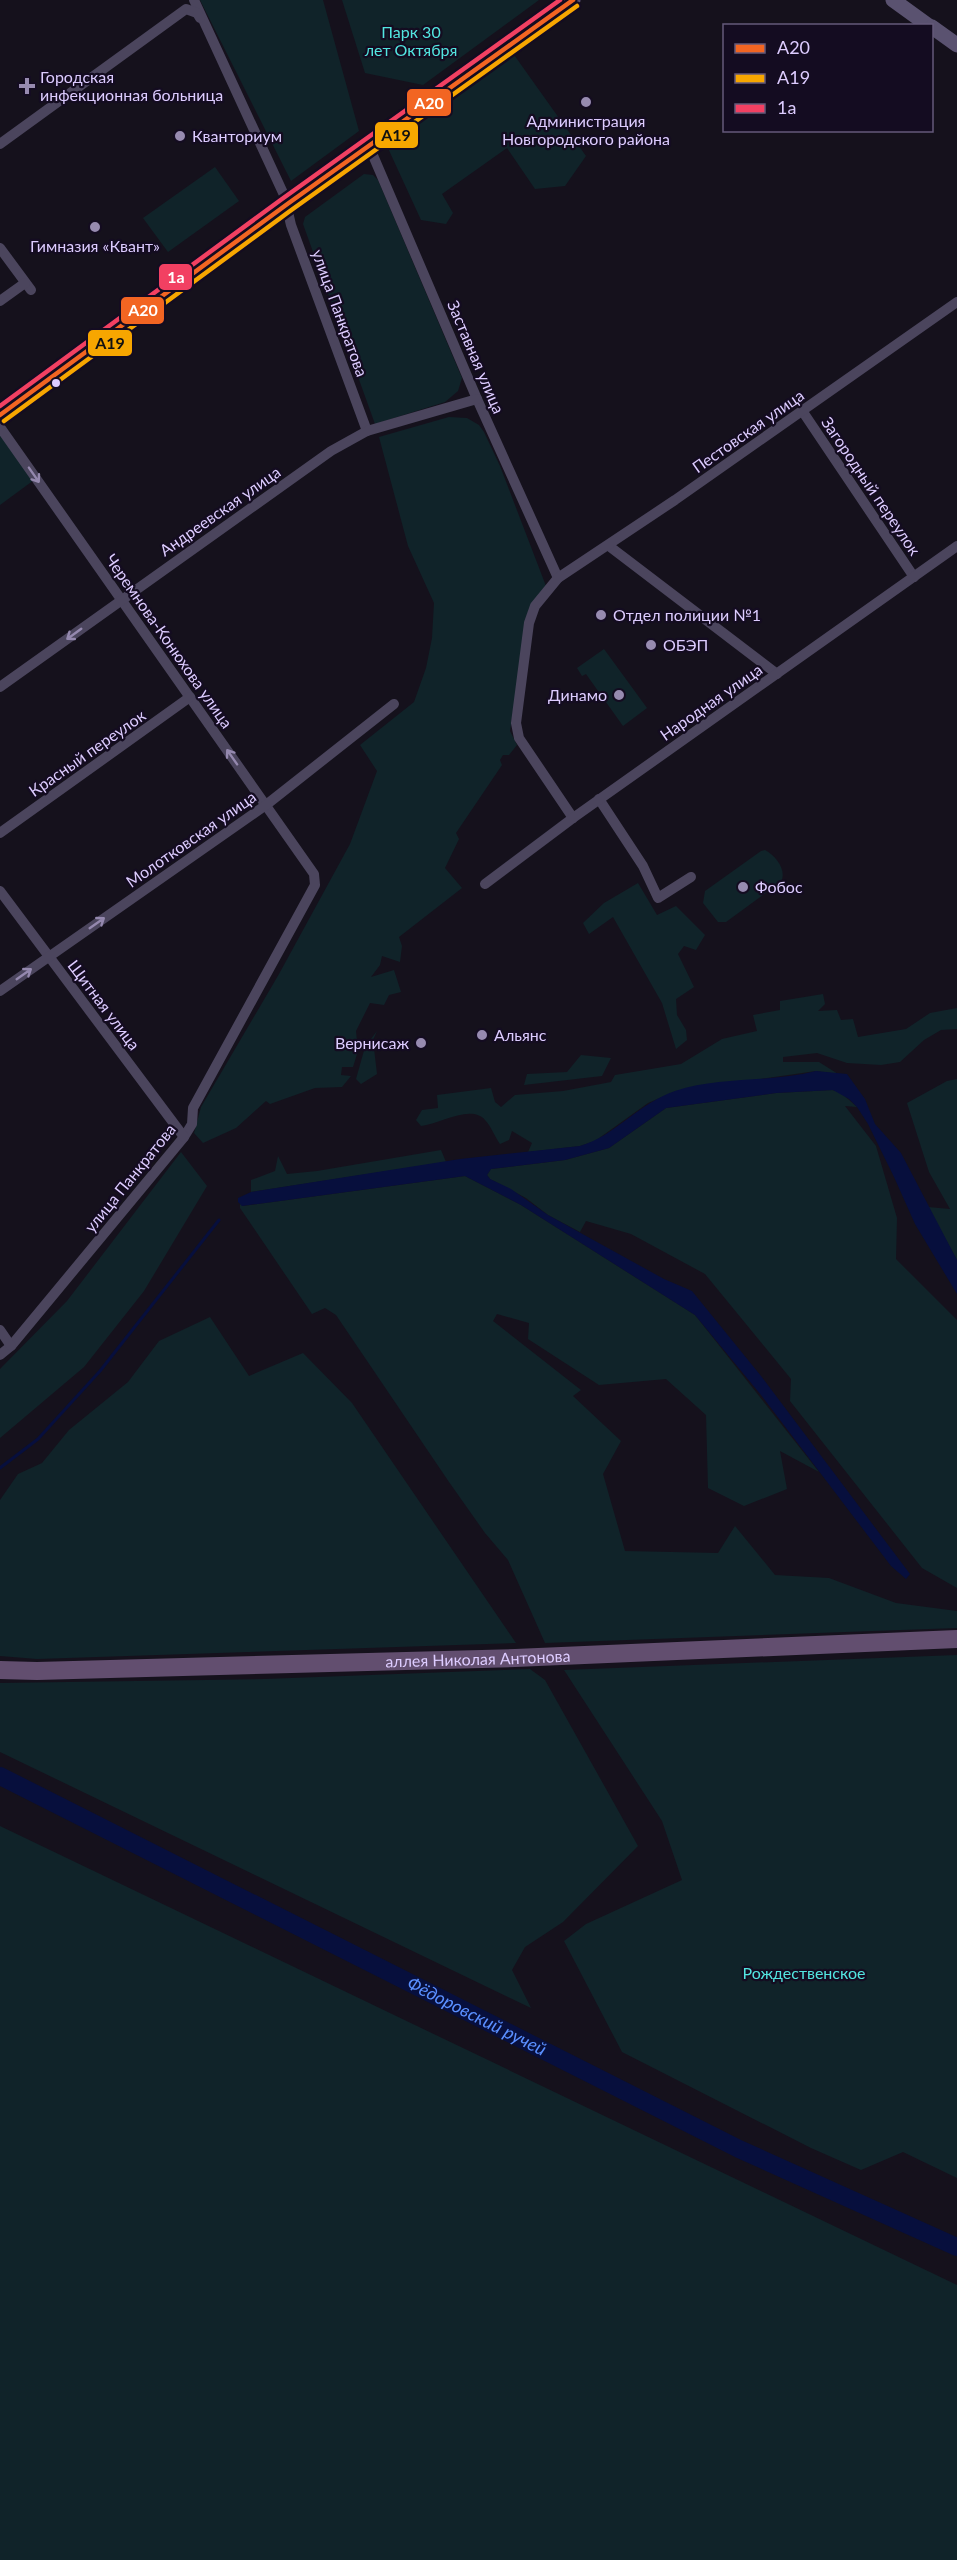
<svg xmlns="http://www.w3.org/2000/svg" width="957" height="2560" font-family="Lato,sans-serif">
	<rect width="100%" height="100%" fill="#15111c"/>
	<!-- green -->
	<g fill="#102329">
		<path d="M200,0H323L359,131L291,181Z"/>
		<path d="M342,0H539L423,85L365,73Z"/>
		<path d="M512,52L586,156L565,186L535,189L507,148L442,194L453,213L446,224L421,220L387,146Z"/>
		<path d="M215,167L239,201L168,252L143,218Z"/>
		<path d="M364,174L373,175L378,180L462,378L458,391L445,402L375,424L303,224L305,217Z"/>
		<path d="M449,417L467,418L479,425L484,432L500,466L546,586L529,608L510,731L517,745L509,755H503L500,760L502,765L456,833L459,839L445,868L462,888L399,937L402,946L400,962L382,956L380,965L371,977L394,970L401,992L389,995L384,1005L370,1003L356,1031L358,1051L353,1067H342L341,1075L351,1076L342,1087L315,1088L270,1104L266,1101L236,1128L203,1143L194,1133L201,1107L279,974L350,844L377,771L360,745L414,702L426,668L432,638L434,603L408,546L379,437Z"/>
		<path d="M0,433L34,480L0,505Z"/>
		<path d="M604,649L647,708L623,726L586,674L582,676L577,668Z"/>
		<path d="M765,850C776,856 787,870 781,882L726,922H718L703,903L705,891L761,851Z"/>
		<path d="M638,883L657,915L676,906L705,935L696,950L684,946L678,954L694,987L676,999L677,1015L686,1030L687,1040L676,1049L662,1003L613,917L589,934L583,923L604,903Z"/>
		<path d="M823,994L825,1004L818,1011L837,1010L841,1020L853,1019L858,1037L906,1029L930,1013L957,1008V1029L941,1030L924,1040L900,1062L881,1065L847,1063L817,1053L783,1057V1062H819L838,1074L816,1071L676,1091L648,1103L595,1141L580,1146L528,1152L532,1143L512,1131L509,1140L500,1144C495,1137 491,1126 485,1120C471,1104 440,1124 421,1126L416,1120L422,1110L438,1108L437,1095L491,1088L495,1102L501,1107L515,1095L563,1091L611,1082L615,1075L681,1064L722,1039L757,1031L753,1015L780,1010V1001Z"/>
		<path d="M377,1031L373,1040L377,1074L361,1084L356,1079L365,1047Z"/>
		<path d="M581,1055L611,1058L602,1076L524,1085L527,1074L567,1072Z"/>
		<path d="M957,1079V1260L928,1207L950,1209L929,1172L907,1103L947,1081Z"/>
		<path d="M832,1090L840,1092L857,1107L845,1106L876,1146L897,1218L896,1259L957,1320V1588L922,1568L790,1401L791,1379L705,1274L631,1234L586,1221L580,1232L548,1215L526,1198L490,1179L487,1175L491,1169L565,1160L609,1148L666,1108L776,1093Z"/>
		<path d="M441,1150L446,1162L251,1192V1180L275,1171L278,1156L287,1174L317,1171Z"/>
		<path d="M181,1152L207,1186L144,1291L84,1367L0,1438V1369L67,1301Z"/>
		<path d="M465,1176L521,1205L695,1315L819,1472L780,1451L787,1489L744,1506L708,1488L706,1415L666,1379L599,1385L528,1339L529,1323L497,1314L493,1321L581,1390L573,1396L621,1441L603,1474L625,1551L718,1553L735,1526L775,1575L829,1578L896,1603L957,1611V1628L545,1643L508,1560L485,1533L449,1482L336,1315L325,1308L312,1314L240,1208V1204L243,1206Z"/>
		<path d="M210,1317L249,1376L303,1353L352,1403L516,1643L37,1659L0,1656V1500L18,1474L42,1463L69,1430L128,1382L159,1341Z"/>
		<path d="M957,1655V2178L903,2152L861,2170L811,2148L622,2052L564,1941L586,1924L682,1880L662,1821L564,1670Z"/>
		<path d="M530,1669L545,1680L638,1846L563,1922L525,1947L512,1970L531,2008L0,1752V1683L265,1679Z"/>
		<path d="M0,1826L957,2285V2560H0Z"/>
	</g>
	<!-- water -->
	<path fill="#070f3d" d="M816,1071L847,1074L865,1099L875,1124L901,1153L957,1260V1294L915,1224L894,1177L868,1124L857,1107L849,1099L833,1090L776,1093L666,1108L609,1148L565,1160L491,1169L487,1175L490,1179L511,1189L548,1215L664,1279L692,1291L761,1376L910,1574L906,1579L891,1566L761,1395L695,1315L521,1205L465,1176L242,1206L238,1202V1198L251,1192L460,1159L580,1146C615,1136 639,1103 675,1091C720,1076 770,1083 816,1071Z"/>
	<g fill="none" stroke-linecap="round" stroke-linejoin="round">
		<!-- stream -->
		<path stroke="#070f3d" stroke-width="3" d="M0,1468L38,1439L100,1371L219,1220"/>
		<!-- river -->
		<path stroke="#070f3d" stroke-width="18" id="s1" d="M0,1776L739,2149L957,2247"/>
		<!-- street -->
		<g stroke="#4b455d" stroke-width="10">
			<path d="M194,0L284,195L291,225L367,431"/>
			<path d="M0,144L186,9L197,13L200,18"/>
			<path d="M369,146L477,399L558,578"/>
			<path d="M0,248L31,290"/>
			<path d="M0,301L25,283"/>
			<path d="M803,412L914,577"/>
			<path d="M0,427L314,874L315,885L193,1108L192,1124L184,1137L11,1346L0,1355"/>
			<path d="M609,546L777,674"/>
			<path d="M0,687L331,451L367,431L477,399"/>
			<path d="M599,799L643,866L658,898L691,877"/>
			<path d="M573,818L519,738L516,723L529,623L535,606L558,578L675,500L957,302"/>
			<path d="M0,833L190,697"/>
			<path d="M485,884L573,818L957,546"/>
			<path d="M0,891L184,1137"/>
			<path d="M0,991L266,805L394,704"/>
			<path d="M0,1330L11,1346"/>
		</g>
		<!-- secondary -->
		<g stroke="#5a5270" stroke-width="15">
			<path d="M893,0L929,26"/>
			<path d="M932,27L957,45"/>
			<path d="M0,415L286,205L573,0"/>
		</g>
		<!-- primary -->
		<path stroke="#624e6f" stroke-width="18" id="s2" d="M0,1670L37,1671L515,1658L957,1639"/>
		<defs>
			<path id="bus-1" d="M0,415L286,205L573,0"/>
			<path id="bus-2" d="M4,421L290,211L577,6"/>
			<path id="bus-3" d="M0,406L282,199L560,0"/>
		</defs>
		<!-- bus-1 casing -->
		<use href="#bus-1" stroke="#140c21" stroke-width="9"/>
		<!-- bus-2 casing -->
		<use href="#bus-2" stroke="#140c21" stroke-width="9"/>
		<!-- bus-3 casing -->
		<use href="#bus-3" stroke="#140c21" stroke-width="9"/>
		<!-- bus-1 -->
		<use href="#bus-1" stroke="#f26522" stroke-width="4.5"/>
		<!-- bus-2 -->
		<use href="#bus-2" stroke="#f7a600" stroke-width="4.5"/>
		<!-- bus-3 -->
		<use href="#bus-3" stroke="#f24062" stroke-width="4.5"/>
	</g>
	<!-- one-way arrows -->
	<defs><path id="oneway-shaft" d="M-6 0H5M1.5-3L5.5 0L1.5 3" fill="none" stroke-width="1.6" stroke-linecap="round" stroke-linejoin="round" transform="scale(1.5)"/></defs>
	<g stroke="#9488ae">
		<use href="#oneway-shaft" transform="translate(34 475) rotate(55)"/>
		<use href="#oneway-shaft" transform="translate(74 634) rotate(144)"/>
		<use href="#oneway-shaft" transform="translate(232 757) rotate(-125)"/>
		<use href="#oneway-shaft" transform="translate(97 923) rotate(-35)"/>
		<use href="#oneway-shaft" transform="translate(24 974) rotate(-35)"/>
	</g>
	<!-- markers -->
	<g fill="#978bb0" stroke="#140c21" stroke-width="2">
		<path d="M24 77h6v6h6v6h-6v6h-6v-6h-6v-6h6z"/>
		<circle cx="586" cy="102" r="6"/>
		<circle cx="180" cy="136" r="6"/>
		<circle cx="95" cy="227" r="6"/>
		<circle cx="601" cy="615" r="6"/>
		<circle cx="651" cy="645" r="6"/>
		<circle cx="619" cy="695" r="6"/>
		<circle cx="743" cy="887" r="6"/>
		<circle cx="482" cy="1035" r="6"/>
		<circle cx="421" cy="1043" r="6"/>
	</g>
	<circle fill="#dcf" stroke="#140c21" stroke-width="2" cx="56" cy="383" r="5"/>
	<g text-anchor="middle" stroke-width="4.5" stroke-linejoin="round" paint-order="stroke">
		<!-- park labels -->
		<g font-size="16" fill="#52e5e0" stroke="#140c21">
			<text x="411" y="38">Парк 30<tspan x="411" dy="18">лет Октября</tspan></text>
			<text x="804" y="1979">Рождественское</text>
		</g>
		<!-- poi labels -->
		<g font-size="16" fill="#dcf" stroke="#140c21" text-anchor="start">
			<text x="40" y="83">Городская<tspan x="40" dy="18">инфекционная больница</tspan></text>
			<text x="586" y="127" text-anchor="middle">Администрация<tspan x="586" dy="18">Новгородского района</tspan></text>
			<text x="192" y="142">Кванториум</text>
			<text x="95" y="252" text-anchor="middle">Гимназия «Квант»</text>
			<text x="613" y="621">Отдел полиции №1</text>
			<text x="663" y="651">ОБЭП</text>
			<text x="607" y="701" text-anchor="end">Динамо</text>
			<text x="755" y="893">Фобос</text>
			<text x="494" y="1041">Альянс</text>
			<text x="409" y="1049" text-anchor="end">Вернисаж</text>
		</g>
		<!-- street labels -->
		<g font-size="16" fill="#dcf" stroke="#140c21">
			<text transform="translate(340 313) rotate(70)" y="6">улица Панкратова</text>
			<text transform="translate(476 357) rotate(67)" y="6">Заставная улица</text>
			<text transform="translate(748 431) rotate(-35)" y="6">Пестовская улица</text>
			<text transform="translate(871 486) rotate(56)" y="6">Загородный переулок</text>
			<text transform="translate(220 511) rotate(-35)" y="6">Андреевская улица</text>
			<text transform="translate(169 641) rotate(55)" y="6">Черемнова-Конюхова улица</text>
			<text transform="translate(711 702) rotate(-35)" y="6">Народная улица</text>
			<text transform="translate(87 753) rotate(-35)" y="6">Красный переулок</text>
			<text transform="translate(191 839) rotate(-35)" y="6">Молотковская улица</text>
			<text transform="translate(104 1005) rotate(53)" y="6">Щитная улица</text>
			<text transform="translate(130 1178) rotate(-51)" y="6">улица Панкратова</text>
			<text dy="6" stroke="none"><textPath href="#s2" startOffset="478">аллея Николая Антонова</textPath></text>
		</g>
		<!-- water labels -->
		<g font-size="18" font-style="italic" fill="#5a8fff" stroke="#140c21">
			<text dy="6" stroke="none"><textPath href="#s1" startOffset="534">Фёдоровский ручей</textPath></text>
		</g>
	</g>
	<g stroke="#140c21" stroke-width="2">
		<rect x="406" y="88" width="46" height="29" rx="6" fill="#f26522"/>
		<rect x="374" y="121" width="45" height="28" rx="6" fill="#f7a600"/>
		<rect x="158" y="263" width="35" height="28" rx="6" fill="#f24062"/>
		<rect x="120" y="296" width="45" height="29" rx="6" fill="#f26522"/>
		<rect x="87" y="329" width="46" height="28" rx="6" fill="#f7a600"/>
	</g>
	<g font-size="16" text-anchor="middle" font-weight="bold" fill="#fff">
		<text x="429" y="109">А20</text>
		<text x="176" y="283">1a</text>
		<text x="143" y="316">А20</text>
	</g>
	<g font-size="16" text-anchor="middle" font-weight="bold" fill="#111">
		<text x="396" y="141">A19</text>
		<text x="110" y="349">A19</text>
	</g>
	<!-- legend -->
	<rect x="723" y="24" width="210" height="108" fill="#140c21" stroke="#64597a" stroke-width="1.5"/>
	<rect x="735" y="44" width="30" height="9" fill="#f26522" stroke="#64597a" stroke-width="1.5"/>
	<text x="777" y="54" font-size="18" fill="#ddccff">А20</text>
	<rect x="735" y="74" width="30" height="9" fill="#f7a600" stroke="#64597a" stroke-width="1.5"/>
	<text x="777" y="84" font-size="18" fill="#ddccff">A19</text>
	<rect x="735" y="104" width="30" height="9" fill="#f24062" stroke="#64597a" stroke-width="1.5"/>
	<text x="777" y="114" font-size="18" fill="#ddccff">1a</text>
</svg>
